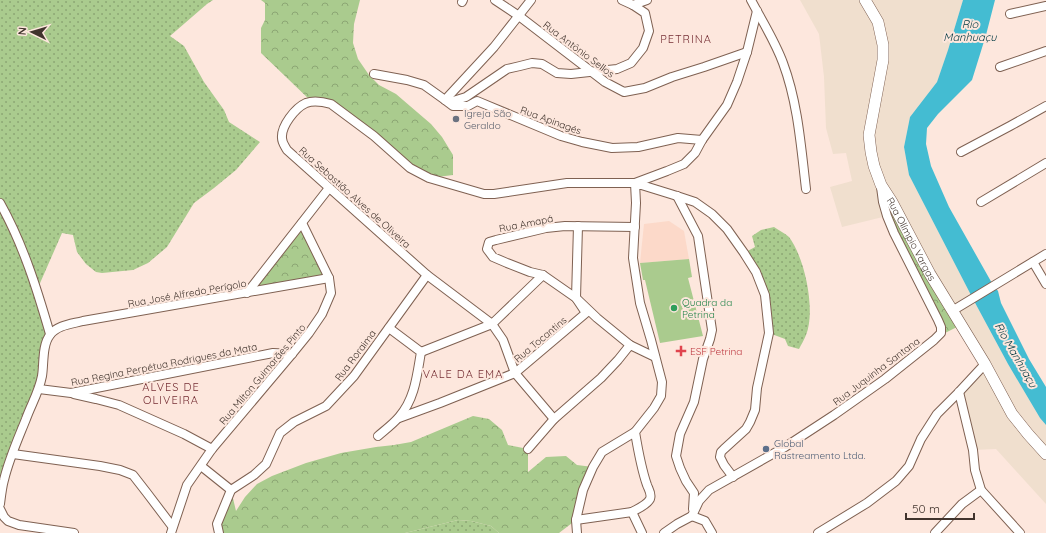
<svg xmlns="http://www.w3.org/2000/svg" width="1046" height="533" font-family="Quicksand,sans-serif">
	<defs>
		<pattern id="grass-dots" width="8" height="8" patternUnits="userSpaceOnUse"><rect width="8" height="8" fill="#aacb8e"/><path d="M2 2h.1M6 6h.1" fill="none" stroke="#8ca674" stroke-width="1.8" stroke-linecap="round"/></pattern>
		<pattern id="forest-crowns" width="20" height="18" patternUnits="userSpaceOnUse"><rect width="20" height="18" fill="#aacb8e"/><path d="M2 6a3 3 0 1 1 6 0M12 15a3 3 0 1 1 6 0" fill="none" stroke="#8ca674"/></pattern>
	</defs>
	<rect width="100%" height="100%" fill="#fde7dd"/>
	<!-- commercial -->
	<path fill="#f0dfce" d="M800,0H963L948,50L937,82L910,117L904,147L909,175L973,299L1008,364L1040,418L1046,425V504L996,449L973,450L959,392L984,364L887,216L842,227L830,187L852,181L846,153L833,154L826,128L824,77L819,34Z"/>
	<!-- built -->
	<path fill="#fcd9c9" d="M669,221L684,231L689,259L640,263L644,224Z"/>
	<!-- grass -->
	<g fill="url(#grass-dots)">
		<path d="M0,0H213L207,4L170,36L184,46L204,82L224,110L229,122L260,142L236,170L214,188L194,203L167,247L148,263L133,270L102,273L96,272L86,264L77,252L73,235L62,233L37,290L50,334L0,504Z"/>
		<path d="M774,227C778,230 785,233 789,237C805,258 816,311 806,335C804,340 801,345 799,349L788,346L785,339L769,333L765,295L744,253L755,247L752,236L761,230Z"/>
		<path d="M458,520L471,521L491,526L499,533H405Z"/>
	</g>
	<!-- forest -->
	<g fill="url(#forest-crowns)">
		<path d="M261,0H360L354,24L353,43L358,59L369,75L379,85L396,94L431,124L442,137L453,155V175L429,178L339,109L312,102L261,53V28L265,20V3Z"/>
		<path d="M883,202H892L961,325L939,336L941,333Z"/>
		<path d="M302,223L329,278L247,293Z"/>
		<path d="M473,416L489,419L502,430L508,445L528,449V472L546,457L566,456L577,465L593,467L576,520L559,533H499L491,526L471,521L458,520L405,533H219L217,524L231,490L236,511L245,497L257,484L272,476L306,463L341,453L376,447L394,445L411,442Z"/>
	</g>
	<!-- pitch -->
	<path fill="#aacb8e" d="M689,259L692,277L688,278L703,336L660,343L645,280H643L640,263Z"/>
	<!-- water -->
	<path fill="#44bcd2" d="M963,0H995L986,35L972,80L938,114L927,128L926,144L931,166L949,207L993,285L998,291L1001,303L1029,359L1046,387V425L1040,418L1008,364L973,299L909,175L904,147L910,117L937,82L948,50Z"/>
	<g fill="none" stroke-linecap="round" stroke-linejoin="round">
		<defs>
			<g id="minor">
				<path d="M495,0L519,16L605,82L624,92L645,88L672,77L704,67L747,52"/>
				<path d="M531,0L494,47L445,100L453,106H468L477,101L561,136L582,142L612,148L638,147L678,138L702,140"/>
				<path d="M622,0L633,5L647,0"/>
				<path d="M751,0C762,21 775,41 783,63C798,103 801,147 806,189"/>
				<path d="M462,2L463,0"/>
				<path d="M1010,14L1046,6"/>
				<path d="M1000,67L1046,51"/>
				<path d="M374,74L407,80L424,85L445,100L453,101L466,97L507,69L520,66L532,63L542,64L557,73L571,74L617,69L631,63L643,48L649,31L645,13L633,5"/>
				<path d="M961,152L1010,126L1046,106"/>
				<path d="M677,196L698,236L712,330L710,339L703,359L694,402L680,434L676,456L680,468L686,481L694,493L693,509"/>
				<path d="M981,202L1046,163"/>
				<path d="M0,203C23,244 37,289 50,334"/>
				<path d="M635,227L565,226L546,228L496,240L489,242L487,249L493,257L507,263L530,272L543,275L576,298L597,318L630,345L655,357"/>
				<path d="M1033,262L1046,284"/>
				<path d="M247,293L329,188"/>
				<path d="M952,311L1046,254"/>
				<path d="M421,352L492,324L543,275"/>
				<path d="M39,389L71,393L273,353L292,354"/>
				<path d="M959,392L973,450L975,470L981,490L1020,533"/>
				<path d="M74,394L96,399L119,405L184,434L212,449"/>
				<path d="M399,418L440,403L515,373L586,313L576,298L578,226"/>
				<path d="M554,419L515,373L503,340L492,324L427,275L287,150C285,146 282,143 282,138C281,126 295,108 306,103C314,100 324,102 331,104L374,136L410,168L429,178L484,194H494L567,183H635L667,171L684,164L695,153L702,140L727,105L737,82L747,52L757,11"/>
				<path d="M378,436C385,430 393,424 399,417C415,399 417,375 421,352L389,328"/>
				<path d="M528,449L554,419L601,378L618,360L630,345"/>
				<path d="M13,454L100,466L120,470L133,475L147,493L172,526"/>
				<path d="M201,466L231,490L254,475L266,464L280,433L294,422L326,406L354,376L427,275"/>
				<path d="M0,504C1,496 2,487 4,480C9,459 18,439 26,419C31,405 39,392 42,376C44,364 42,345 50,335C57,325 72,324 83,321L329,278"/>
				<path d="M0,509L4,517L8,521L19,525L74,533"/>
				<path d="M692,516L699,501L709,490L785,447L834,415L885,379L934,340L941,333V327L938,320L894,233L887,216L883,202L881,187"/>
				<path d="M692,516L705,521L712,533"/>
				<path d="M576,520L632,512"/>
				<path d="M171,533L187,485L212,449L292,354L309,333L322,314L331,293L329,278L302,223"/>
				<path d="M219,533L217,524L231,490"/>
				<path d="M577,533L576,520L583,490L593,467L602,452L635,432"/>
				<path d="M642,533L632,512C637,509 647,505 650,499C652,494 649,490 647,485C641,468 638,450 635,432L654,408L661,396L662,382L651,340L640,303L633,258L636,203L635,183L677,196L695,202L712,214L727,229L744,253L756,272L765,295L769,333L757,388L755,410L750,422L746,429L724,449L721,452L720,457L724,465L733,477"/>
				<path d="M664,533L677,524L692,516"/>
				<path d="M818,533L867,503L896,481L909,466L921,439L937,414L959,392L985,364"/>
				<path d="M935,533L962,504L981,490"/>
			</g>
			<g id="tertiary">
				<path id="s1" d="M865,0L878,22L883,45V60L869,135L871,152L874,166L881,185L892,202L930,274L985,364L1012,414L1028,434L1046,454"/>
			</g>
		</defs>
		<!-- minor casing -->
		<use href="#minor" stroke="#7f6152" stroke-width="10"/>
		<!-- tertiary casing -->
		<use href="#tertiary" stroke="#7f6152" stroke-width="12"/>
		<!-- minor -->
		<use href="#minor" stroke="#fff" stroke-width="8"/>
		<!-- tertiary -->
		<use href="#tertiary" stroke="#fff" stroke-width="11"/>
	</g>
	<!-- markers -->
	<circle fill="#6b7280" stroke="#fde7dd" stroke-width="1.5" cx="456" cy="119" r="4"/>
	<circle fill="#2e9e5b" stroke="#fde7dd" stroke-width="1.5" cx="674" cy="308" r="4"/>
	<path fill="#e0444e" stroke="#fde7dd" stroke-width="1.5" d="M679 345h4v4h4v4h-4v4h-4v-4h-4v-4h4z"/>
	<circle fill="#5c6f8a" stroke="#fde7dd" stroke-width="1.5" cx="766" cy="449" r="4"/>
	<g text-anchor="middle" stroke-width="4" stroke-linejoin="round" paint-order="stroke">
		<!-- street labels -->
		<g font-size="10" fill="#41342d" stroke="#fde7dd">
			<text transform="translate(579 49) rotate(37)" y="4">Rua Antônio Sellos</text>
			<text transform="translate(551 120) rotate(20)" y="4">Rua Apinagés</text>
			<text transform="translate(355 197) rotate(42)" y="4">Rua Sebastião Alves de Oliveira</text>
			<text transform="translate(526 223) rotate(-11)" y="4">Rua Amapá</text>
			<text dy="4" stroke="none"><textPath href="#s1" startOffset="254">Rua Olímpio Vargas</textPath></text>
			<text transform="translate(187 293) rotate(-10)" y="4">Rua José Alfredo Perígolo</text>
			<text transform="translate(540 339) rotate(-40)" y="4">Rua Tocantins</text>
			<text transform="translate(355 355) rotate(-53)" y="4">Rua Roraima</text>
			<text transform="translate(164 364) rotate(-11)" y="4">Rua Regina Perpétua Rodrigues da Mata</text>
			<text transform="translate(876 371) rotate(-37)" y="4">Rua Juquinha Santana</text>
			<text transform="translate(262 374) rotate(-50)" y="4">Rua Milton Guimarães Pinto</text>
		</g>
		<!-- worship labels -->
		<g font-size="10" fill="#5b616d" stroke="#fde7dd" text-anchor="start">
			<text x="464" y="117">Igreja São<tspan x="464" dy="12">Geraldo</tspan></text>
		</g>
		<!-- leisure labels -->
		<g font-size="10" fill="#27864d" stroke="#fde7dd" text-anchor="start">
			<text x="682" y="306">Quadra da<tspan x="682" dy="12">Petrina</tspan></text>
		</g>
		<!-- health labels -->
		<g font-size="10" fill="#be3a42" stroke="#fde7dd" text-anchor="start">
			<text x="690" y="355">ESF Petrina</text>
		</g>
		<!-- service labels -->
		<g font-size="10" fill="#4e5e75" stroke="#fde7dd" text-anchor="start">
			<text x="774" y="447">Global<tspan x="774" dy="12">Rastreamento Ltda.</tspan></text>
		</g>
		<!-- water labels -->
		<g font-size="11" font-style="italic" fill="#003942" stroke="#fde7dd">
			<text x="970" y="28">Rio<tspan x="970" dy="13">Manhuaçu</tspan></text>
			<text transform="translate(1016 355) rotate(60)" y="4">Rio Manhuaçu</text>
		</g>
		<!-- neighbourhood labels -->
		<g font-size="11" letter-spacing="1" fill="#762f35" stroke="#fde7dd">
			<text x="686" y="43">PETRINA</text>
			<text x="463" y="378">VALE DA EMA</text>
			<text x="171" y="391">ALVES DE<tspan x="171" dy="13">OLIVEIRA</tspan></text>
		</g>
	</g>
	<!-- north arrow -->
	<g transform="translate(32 32) rotate(275)" stroke="#fde7dd" stroke-width="3" paint-order="stroke">
	<path d="M0-3L7 15L0 10L-7 15Z" fill="#41342d"/>
	<text y="-6" font-size="11" font-weight="bold" text-anchor="middle" fill="#41342d">N</text>
	</g>
	<!-- scale -->
	<path d="M906 513v6h68v-6" fill="none" stroke="#41342d" stroke-width="2"/>
	<text x="912" y="513" font-size="12" fill="#41342d" stroke="#fde7dd" stroke-width="3" paint-order="stroke">50 m</text>
</svg>
